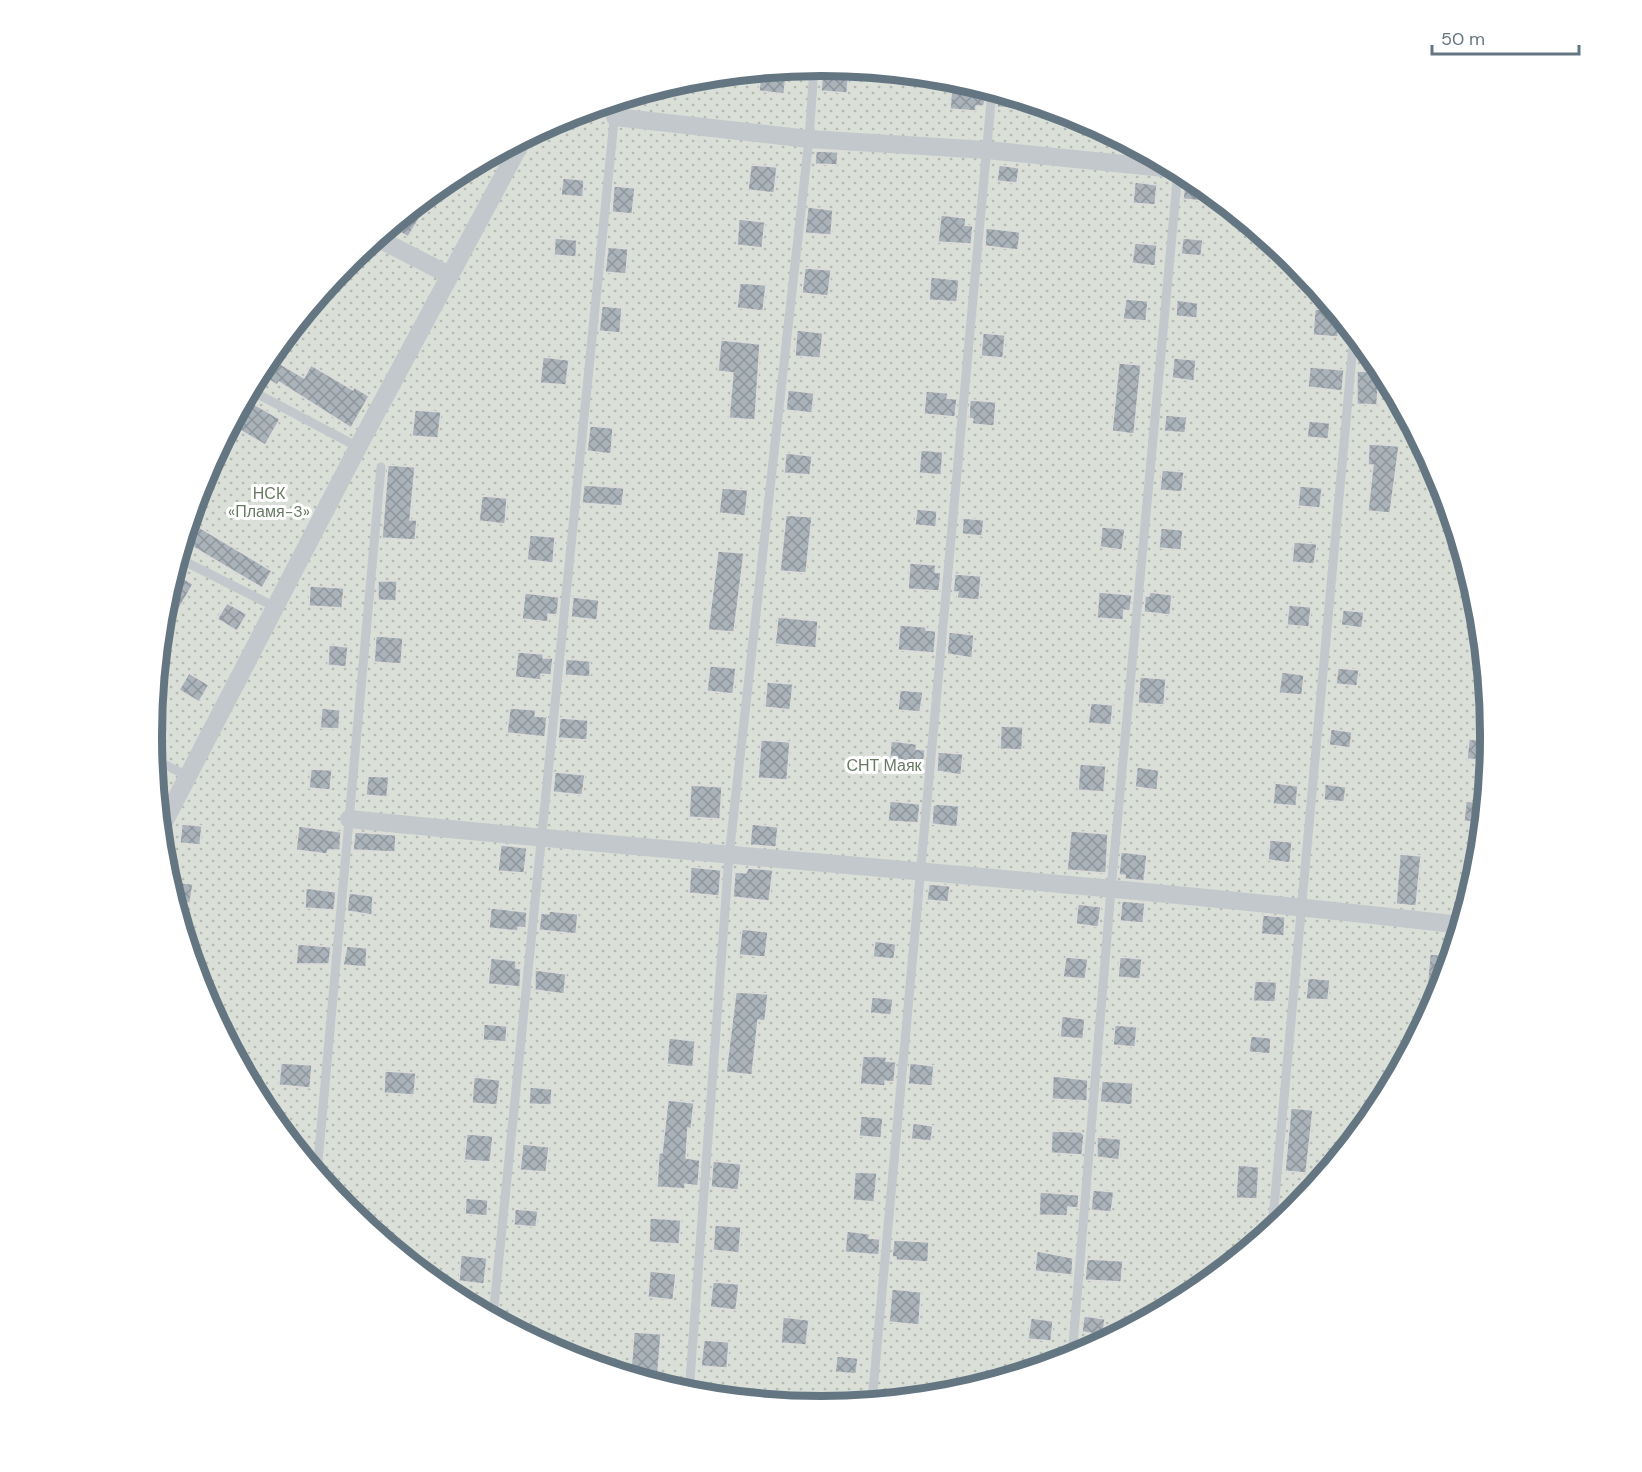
<svg xmlns="http://www.w3.org/2000/svg" width="1642" height="1472" font-family="'DM Sans',sans-serif">
	<defs>
		<pattern id="park-dots" width="8" height="8" patternUnits="userSpaceOnUse" patternTransform="scale(1.5)"><rect width="8" height="8" fill="#dadfd7"/><path d="M2 2h.1M6 6h.1" fill="none" stroke="#b4b9b4" stroke-width="1.8" stroke-linecap="round"/></pattern>
		<pattern id="building-cross-hatch" width="8" height="8" patternUnits="userSpaceOnUse" patternTransform="scale(1.5)"><rect width="8" height="8" fill="#aab3b9"/><path d="M0 0l8 8M0 8l8-8" fill="none" stroke="#8e969c"/></pattern>
	</defs>
	<rect width="100%" height="100%" fill="#fafaf8"/>
	<!-- park -->
	<circle fill="url(#park-dots)" cx="821" cy="736" r="668"/>
	<!-- building -->
	<g fill="url(#building-cross-hatch)" stroke="#dcdcda" stroke-width="1.5">
		<path d="M823,66L849,69L847,93L821,91Z"/>
		<path d="M787,69L784,94L759,91L761,72Z"/>
		<path d="M952,84L986,89L984,106H976V111L950,109Z"/>
		<path d="M999,93L1032,103L1031,110L997,107Z"/>
		<path d="M816,151L838,152L837,165L815,164Z"/>
		<path d="M751,165L777,167L774,193L748,190Z"/>
		<path d="M999,165L1019,168L1017,183L997,181Z"/>
		<path d="M563,178L584,180L583,197L561,195Z"/>
		<path d="M1135,182L1157,185L1155,205L1133,203Z"/>
		<path d="M1185,182L1198,183L1223,203L1183,199Z"/>
		<path d="M614,186L635,188L632,214L612,212Z"/>
		<path d="M808,207L833,210L831,235L805,233Z"/>
		<path d="M408,212L419,219L408,237L391,227Z"/>
		<path d="M941,215L966,218L965,225L973,226L971,244L938,242Z"/>
		<path d="M739,219L765,222L762,248L737,245Z"/>
		<path d="M986,228L1020,232L1018,250L985,246Z"/>
		<path d="M555,238L577,240L576,257L554,255Z"/>
		<path d="M1183,238L1203,240L1201,256L1181,254Z"/>
		<path d="M1135,243L1157,245L1155,266L1132,263Z"/>
		<path d="M608,247L628,249L626,274L605,272Z"/>
		<path d="M805,268L831,270L828,296L802,293Z"/>
		<path d="M931,277L959,280L957,302L929,300Z"/>
		<path d="M740,283L766,285L763,311L737,308Z"/>
		<path d="M1126,299L1148,301L1146,321L1123,319Z"/>
		<path d="M1177,300L1198,303L1197,318L1176,316Z"/>
		<path d="M602,306L622,308L620,333L599,331Z"/>
		<path d="M1315,309L1334,311L1339,317L1338,337L1313,335Z"/>
		<path d="M797,330L823,333L820,358L795,356Z"/>
		<path d="M983,333L1005,335L1003,358L981,356Z"/>
		<path d="M721,340L760,344L755,420L729,418L733,373L718,371Z"/>
		<path d="M269,357L304,378L311,365L353,390L354,387L369,396L351,428L279,382L277,385L259,374Z"/>
		<path d="M543,357L569,360L566,385L540,383Z"/>
		<path d="M1174,358L1196,360L1194,381L1172,378Z"/>
		<path d="M1119,363L1141,365L1134,434L1112,431Z"/>
		<path d="M1310,367L1344,370L1342,391L1308,387Z"/>
		<path d="M1357,371L1379,372L1377,405L1357,404Z"/>
		<path d="M788,390L814,393L812,413L786,410Z"/>
		<path d="M926,391L948,393L947,398L957,399L955,417L924,414Z"/>
		<path d="M970,400L996,402L994,426L972,424L973,419L969,418Z"/>
		<path d="M252,403L280,419L265,445L238,429Z"/>
		<path d="M415,410L441,412L438,438L412,436Z"/>
		<path d="M1166,415L1187,417L1185,433L1164,431Z"/>
		<path d="M1309,421L1330,423L1328,439L1307,437Z"/>
		<path d="M590,426L613,428L611,454L587,451Z"/>
		<path d="M1369,444L1399,446L1390,513L1368,511L1373,465H1368Z"/>
		<path d="M921,450L943,452L941,475L919,473Z"/>
		<path d="M786,453L812,456L810,475L784,473Z"/>
		<path d="M388,465L415,467L410,520H417L415,540L382,538Z"/>
		<path d="M1162,470L1184,472L1182,492L1160,490Z"/>
		<path d="M584,485L624,488L622,506L582,503Z"/>
		<path d="M1300,486L1322,488L1320,508L1298,506Z"/>
		<path d="M722,488L748,490L745,516L719,513Z"/>
		<path d="M482,496L507,498L505,524L479,521Z"/>
		<path d="M917,509L937,511L936,527L915,525Z"/>
		<path d="M786,515L812,517L806,573L780,571Z"/>
		<path d="M963,518L984,520L982,536L962,534Z"/>
		<path d="M189,521L272,571L262,588L183,541Z"/>
		<path d="M1102,527L1125,529L1122,550L1100,547Z"/>
		<path d="M1161,528L1183,530L1181,550L1159,548Z"/>
		<path d="M530,535L555,537L553,563L527,560Z"/>
		<path d="M1294,542L1317,544L1314,564L1292,562Z"/>
		<path d="M718,551L744,553L734,632L708,630Z"/>
		<path d="M910,563L936,565L935,572L941,573L939,591L908,589Z"/>
		<path d="M174,573L193,584L161,640L164,605Z"/>
		<path d="M955,574L981,576L979,600L957,598L958,592H953Z"/>
		<path d="M378,581H397L396,601L378,600Z"/>
		<path d="M310,586L344,588L342,608L309,606Z"/>
		<path d="M1099,592L1132,595L1130,611L1124,610L1123,620L1097,618Z"/>
		<path d="M1150,592L1172,595L1170,615L1144,612L1145,596H1149Z"/>
		<path d="M525,593L559,597L557,615L548,614V622L522,619Z"/>
		<path d="M573,597L599,600L597,620L571,617Z"/>
		<path d="M227,603L247,614L237,631L217,619Z"/>
		<path d="M1289,605L1311,607L1309,627L1287,625Z"/>
		<path d="M1343,610L1364,612L1362,628L1341,625Z"/>
		<path d="M778,617L818,621L816,648L775,644Z"/>
		<path d="M900,625L926,627V630L936,631L934,653L898,650Z"/>
		<path d="M949,632L974,635L972,658L947,654Z"/>
		<path d="M376,636L403,638L401,664L374,662Z"/>
		<path d="M329,645L348,647L346,667L328,665Z"/>
		<path d="M518,652L543,654V658H553L551,675L541,674V680L515,677Z"/>
		<path d="M566,659L590,661V677L565,675Z"/>
		<path d="M710,666L736,668L733,694L707,691Z"/>
		<path d="M1338,668L1359,670L1357,686L1336,684Z"/>
		<path d="M1282,672L1304,675L1302,695L1279,693Z"/>
		<path d="M189,673L209,685L199,702L179,690Z"/>
		<path d="M1140,677L1166,679L1164,705L1138,703Z"/>
		<path d="M767,682L793,684L790,710L765,707Z"/>
		<path d="M900,690L923,692L920,712L898,710Z"/>
		<path d="M1091,703L1113,705L1111,725L1088,723Z"/>
		<path d="M322,708L340,710L339,729L320,728Z"/>
		<path d="M510,708L536,710L535,716L547,717L545,737L507,733Z"/>
		<path d="M560,718L588,720L587,740L558,738Z"/>
		<path d="M1001,726L1023,727L1022,750L1000,749Z"/>
		<path d="M1331,729L1352,732L1350,748L1329,745Z"/>
		<path d="M1469,739L1491,741L1489,761L1467,759Z"/>
		<path d="M761,740L790,742L787,780L758,778Z"/>
		<path d="M891,741L917,744L916,749L925,750L923,770L889,767Z"/>
		<path d="M938,752L963,754L961,775L937,771Z"/>
		<path d="M1080,764L1106,766L1104,792L1078,790Z"/>
		<path d="M1137,767L1159,770L1157,790L1135,787Z"/>
		<path d="M311,769L332,770L330,790L309,788Z"/>
		<path d="M555,772L585,775L582,795L553,792Z"/>
		<path d="M368,776L389,777L387,797L366,795Z"/>
		<path d="M1275,783L1298,786L1296,806L1273,804Z"/>
		<path d="M1325,784L1346,787L1344,802L1324,800Z"/>
		<path d="M691,785L722,787L720,819L689,817Z"/>
		<path d="M890,801L920,804L918,823L888,821Z"/>
		<path d="M1466,801L1484,803L1482,823L1464,821Z"/>
		<path d="M937,804L959,806L957,827L932,824L933,806Z"/>
		<path d="M182,824L202,826L200,845L180,843Z"/>
		<path d="M752,824L778,827L776,847L750,845Z"/>
		<path d="M299,826L341,832L340,850H328L327,854L296,850Z"/>
		<path d="M1071,831L1108,834L1106,873L1067,870Z"/>
		<path d="M355,832L396,835L395,852L353,850Z"/>
		<path d="M1270,840L1292,842L1290,863L1268,860Z"/>
		<path d="M501,845L527,848L524,873L498,871Z"/>
		<path d="M1121,852L1147,855L1144,881L1125,879V875H1119Z"/>
		<path d="M1400,854L1421,856L1416,906L1396,904Z"/>
		<path d="M691,867L721,870L719,896L689,893Z"/>
		<path d="M748,868L773,870L769,901L733,897L735,872L746,873Z"/>
		<path d="M173,882L193,884L190,903L175,902Z"/>
		<path d="M929,884L950,886L948,902L927,900Z"/>
		<path d="M306,888L336,892L334,910L305,908Z"/>
		<path d="M349,893L373,896L372,915L347,911Z"/>
		<path d="M1122,901L1145,903L1143,923L1120,921Z"/>
		<path d="M1078,904L1101,907L1098,927L1076,924Z"/>
		<path d="M491,908L527,912L526,928L518,927V931L489,928Z"/>
		<path d="M549,911L578,914L576,934L539,930L541,913L549,914Z"/>
		<path d="M1263,915L1285,917L1284,936L1261,934Z"/>
		<path d="M742,929L768,932L765,957L739,955Z"/>
		<path d="M875,941L896,944L894,959L873,957Z"/>
		<path d="M298,944L331,947L329,964H296Z"/>
		<path d="M347,946L367,948L366,967L343,965Z"/>
		<path d="M1430,954L1451,956L1440,993L1424,1022Z"/>
		<path d="M1066,957L1088,959L1085,979L1063,977Z"/>
		<path d="M1120,957L1142,959L1140,979L1118,977Z"/>
		<path d="M491,958L516,961V968L521,969L520,987L488,984Z"/>
		<path d="M535,970L566,974L564,994L535,990Z"/>
		<path d="M1308,978L1330,980L1328,1000L1306,999Z"/>
		<path d="M1255,981L1277,982L1275,1002L1253,1001Z"/>
		<path d="M736,992L768,994L765,1021L758,1020L752,1075L726,1072Z"/>
		<path d="M872,997L893,999L891,1015L870,1013Z"/>
		<path d="M1062,1016L1085,1019L1083,1039L1060,1037Z"/>
		<path d="M484,1024L507,1026L506,1042L483,1040Z"/>
		<path d="M1115,1025L1137,1027L1135,1047L1113,1045Z"/>
		<path d="M1251,1036L1271,1038L1270,1054L1249,1052Z"/>
		<path d="M669,1038L695,1041L693,1067L667,1064Z"/>
		<path d="M863,1056L887,1057L886,1061L896,1062L894,1082L885,1081V1086L860,1084Z"/>
		<path d="M281,1063L312,1065L310,1088L279,1085Z"/>
		<path d="M910,1063L934,1066L932,1086L908,1084Z"/>
		<path d="M385,1071L416,1073L414,1095L384,1093Z"/>
		<path d="M1053,1076L1088,1080L1087,1101L1052,1099Z"/>
		<path d="M474,1077L500,1080L497,1105L472,1103Z"/>
		<path d="M1102,1081L1133,1083L1132,1105L1100,1102Z"/>
		<path d="M530,1087L552,1089L551,1105L529,1104Z"/>
		<path d="M668,1100L694,1103L691,1129L688,1128L686,1158L700,1160L698,1186L685,1184V1189L657,1187L659,1153H662Z"/>
		<path d="M1291,1108L1313,1110L1306,1173L1285,1171Z"/>
		<path d="M861,1116L883,1118L881,1138L859,1136Z"/>
		<path d="M913,1123L933,1126L931,1141L911,1139Z"/>
		<path d="M1052,1131L1081,1132L1084,1135L1082,1155L1051,1153Z"/>
		<path d="M467,1134L493,1136L490,1162L464,1160Z"/>
		<path d="M1097,1137L1121,1139L1119,1160L1097,1157Z"/>
		<path d="M523,1144L549,1147L546,1172L520,1170Z"/>
		<path d="M713,1161L741,1164L738,1190L711,1187Z"/>
		<path d="M1238,1165L1259,1167L1257,1199L1236,1198Z"/>
		<path d="M855,1172L877,1173L874,1202L853,1200Z"/>
		<path d="M1093,1190L1114,1192L1111,1212L1091,1210Z"/>
		<path d="M1040,1192L1079,1195L1078,1208L1068,1207L1067,1216L1039,1215Z"/>
		<path d="M466,1198L488,1200L487,1216L465,1214Z"/>
		<path d="M515,1209L538,1211L536,1227L514,1225Z"/>
		<path d="M650,1218L681,1220L679,1244L649,1242Z"/>
		<path d="M715,1225L741,1227L739,1253L713,1250Z"/>
		<path d="M847,1231L870,1234L869,1238L880,1239L879,1255L845,1252Z"/>
		<path d="M894,1240L929,1242L928,1262L896,1260V1257H892Z"/>
		<path d="M1037,1251L1073,1258L1072,1275L1035,1271Z"/>
		<path d="M461,1255L487,1258L484,1284L459,1281Z"/>
		<path d="M1087,1259L1123,1261L1121,1282L1085,1280Z"/>
		<path d="M650,1271L676,1274L673,1300L648,1297Z"/>
		<path d="M713,1282L739,1284L736,1310L710,1307Z"/>
		<path d="M892,1289L921,1292L919,1325L889,1322Z"/>
		<path d="M1084,1316L1105,1319L1103,1335L1082,1332Z"/>
		<path d="M783,1317L809,1320L806,1345L781,1343Z"/>
		<path d="M1031,1318L1053,1321L1051,1341L1028,1339Z"/>
		<path d="M634,1332L661,1334L658,1372L631,1370Z"/>
		<path d="M704,1340L729,1342L727,1368L701,1366Z"/>
		<path d="M837,1356L858,1358L856,1374L835,1372Z"/>
	</g>
	<g fill="none" stroke-linecap="round" stroke-linejoin="round">
		<!-- service -->
		<g stroke="#c3c8cc" stroke-width="9">
			<path d="M250,390L358,447"/>
			<path d="M178,558L275,607"/>
			<path d="M153,759L188,776"/>
			<path d="M317,1173L381,467"/>
			<path d="M1272,1229L1354,334"/>
			<path d="M493,1317L616,101"/>
			<path d="M1072,1357L1111,889L1178,171"/>
			<path d="M689,1393L729,856L809,139L814,67"/>
			<path d="M872,1401L992,91"/>
		</g>
		<!-- minor -->
		<g stroke="#c3c8cc" stroke-width="18">
			<path d="M615,117L809,139L987,150L1174,169"/>
			<path d="M377,238L449,275"/>
			<path d="M349,819C719,857 1091,882 1461,925"/>
			<path d="M160,830L358,447L523,139"/>
		</g>
	</g>
	<g text-anchor="middle" stroke-width="6" stroke-linejoin="round" paint-order="stroke">
		<!-- park labels -->
		<g font-size="16" fill="#687a64" stroke="#fff">
			<text x="269" y="499">НСК<tspan x="269" dy="18">«Пламя-3»</tspan></text>
			<text x="884" y="771">СНТ Маяк</text>
		</g>
	</g>
	<!-- crop -->
	<path d="M0 0H1642V1472H0ZM821 76H821A659 659 0 0 1 1480 735V737A659 659 0 0 1 821 1396H821A659 659 0 0 1 162 737V735A659 659 0 0 1 821 76Z" fill="#fff" fill-rule="evenodd"/>
	<path fill="none" stroke="#657683" stroke-width="8" d="M821 76H821A659 659 0 0 1 1480 735V737A659 659 0 0 1 821 1396H821A659 659 0 0 1 162 737V735A659 659 0 0 1 821 76Z"/>
	<!-- scale -->
	<path d="M1432 45v9h147v-9" fill="none" stroke="#657683" stroke-width="3"/>
	<text x="1441" y="45" font-size="18" fill="#657683" stroke="#ffffff" stroke-width="4.5" paint-order="stroke">50 m</text>
</svg>
